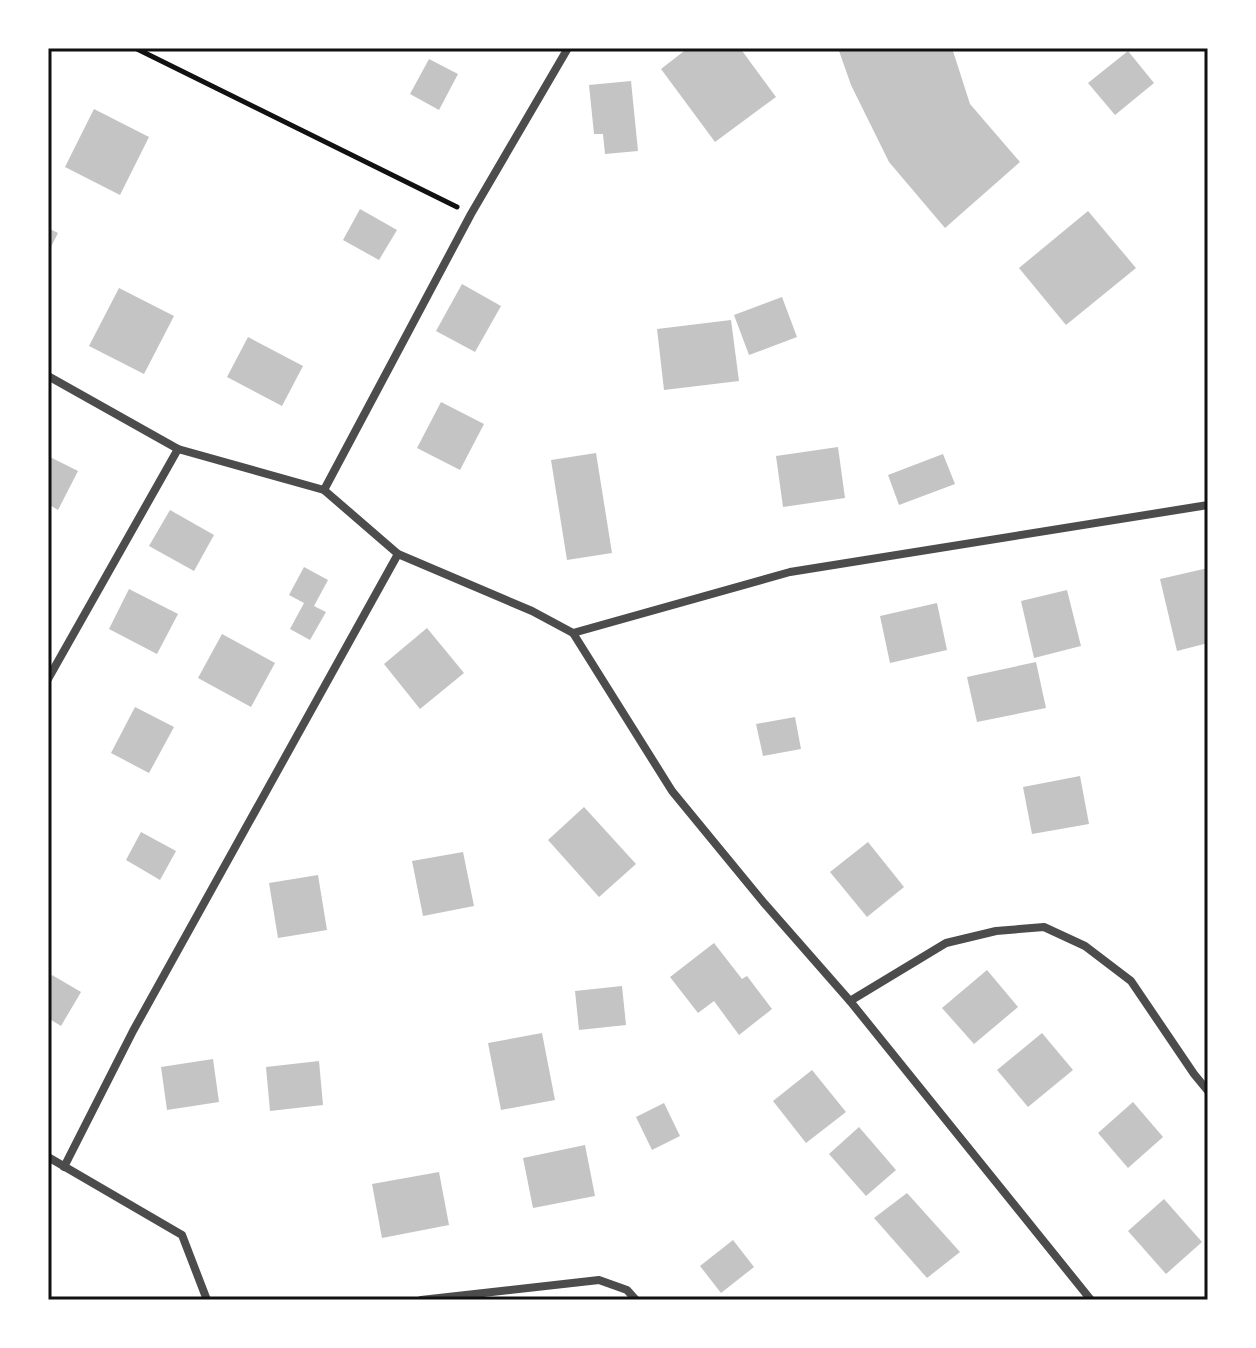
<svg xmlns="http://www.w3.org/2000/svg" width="1256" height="1348" font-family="'IBM Plex Sans',sans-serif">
	<rect width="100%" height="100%" fill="#fff"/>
	<!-- building -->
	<g fill="#c4c4c4">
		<path d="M688,48H740L776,97L715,142L661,69Z"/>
		<path d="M838,48H952L970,104L1020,162L945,228L889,162L851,85Z"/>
		<path d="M1128,51L1154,83L1115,115L1088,83Z"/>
		<path d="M429,59L458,74L439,110L410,94Z"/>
		<path d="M631,81L638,151L605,154L603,134H594L589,85Z"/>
		<path d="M94,109L149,137L120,195L65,167Z"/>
		<path d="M360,209L397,230L379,260L343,240Z"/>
		<path d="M1088,211L1136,268L1066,325L1019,268Z"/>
		<path d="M48,228L58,233L48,253Z"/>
		<path d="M462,284L501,306L475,352L436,331Z"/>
		<path d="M119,288L174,316L144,374L89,346Z"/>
		<path d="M782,297L797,337L749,355L734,315Z"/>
		<path d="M731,320L739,381L664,390L657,329Z"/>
		<path d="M248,337L303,366L282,406L227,377Z"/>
		<path d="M441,402L484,424L460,470L417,448Z"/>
		<path d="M838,447L845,498L783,507L776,456Z"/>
		<path d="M596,453L612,553L567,560L551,460Z"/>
		<path d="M943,454L955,484L899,505L888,475Z"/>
		<path d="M48,456L78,471L58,510L48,504Z"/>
		<path d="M170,510L214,535L194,571L149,546Z"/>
		<path d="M304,567L328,580L314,606L326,612L310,640L290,629L304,603L289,595Z"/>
		<path d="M1208,568V643L1177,651L1160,579Z"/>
		<path d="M129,589L178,614L157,654L109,629Z"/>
		<path d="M1067,590L1081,646L1034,658L1021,601Z"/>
		<path d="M937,603L947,650L890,663L880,616Z"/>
		<path d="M427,628L464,673L420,709L384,664Z"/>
		<path d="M222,634L275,663L251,707L198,678Z"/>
		<path d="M1036,662L1046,708L977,722L967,677Z"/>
		<path d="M135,707L174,727L149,773L111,753Z"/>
		<path d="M795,717L801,749L763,756L756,724Z"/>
		<path d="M1080,776L1089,824L1032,834L1023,787Z"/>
		<path d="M584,807L636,864L599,897L548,840Z"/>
		<path d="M141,832L176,851L160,880L126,860Z"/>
		<path d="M868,842L904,887L867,917L830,872Z"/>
		<path d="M463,852L474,906L423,916L412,861Z"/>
		<path d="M318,875L327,930L278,938L269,883Z"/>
		<path d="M714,943L742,979L747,976L772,1009L739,1035L714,1001L698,1013L670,977Z"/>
		<path d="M987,970L1018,1007L974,1044L942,1008Z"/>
		<path d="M52,975L81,992L61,1026L48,1018V983Z"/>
		<path d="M622,986L626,1025L579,1030L575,991Z"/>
		<path d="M542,1033L555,1100L501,1110L488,1043Z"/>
		<path d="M1042,1033L1073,1070L1028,1107L997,1070Z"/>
		<path d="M213,1059L219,1102L167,1110L161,1067Z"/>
		<path d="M319,1061L323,1105L270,1111L266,1067Z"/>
		<path d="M812,1070L846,1112L806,1143L773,1101Z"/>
		<path d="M1133,1102L1163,1137L1128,1168L1098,1133Z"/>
		<path d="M664,1103L680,1136L652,1150L636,1117Z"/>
		<path d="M859,1127L896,1170L866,1196L829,1154Z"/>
		<path d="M585,1145L595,1196L533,1208L523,1158Z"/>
		<path d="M439,1172L449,1225L382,1238L372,1184Z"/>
		<path d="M907,1193L960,1252L927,1278L874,1218Z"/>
		<path d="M1164,1199L1202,1242L1166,1274L1128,1231Z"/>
		<path d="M733,1240L754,1267L721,1293L700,1266Z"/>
	</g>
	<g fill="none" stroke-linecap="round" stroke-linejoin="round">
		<!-- path -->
		<path stroke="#111" stroke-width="5" d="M135,48L457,207"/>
		<!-- minor -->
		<g stroke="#4c4c4c" stroke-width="8">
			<path d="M48,376L178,449L324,490L398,554L532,611L573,633L672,791L764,903L850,1001L1091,1300"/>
			<path d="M324,490L471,214L568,48"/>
			<path d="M573,633L790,572L1208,505"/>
			<path d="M48,679L178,449"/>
			<path d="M850,1001L946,943L996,931L1044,927L1085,946L1131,981L1194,1074L1208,1091"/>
			<path d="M48,1157L182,1235L207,1300"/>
			<path d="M64,1167L133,1031L398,554"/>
			<path d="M421,1300L599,1280L627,1290L636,1300"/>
		</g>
	</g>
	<!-- border -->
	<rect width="1256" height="1348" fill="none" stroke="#ffffff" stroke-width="100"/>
	<rect x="50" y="50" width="1156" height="1248" fill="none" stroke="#111" stroke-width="3"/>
</svg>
